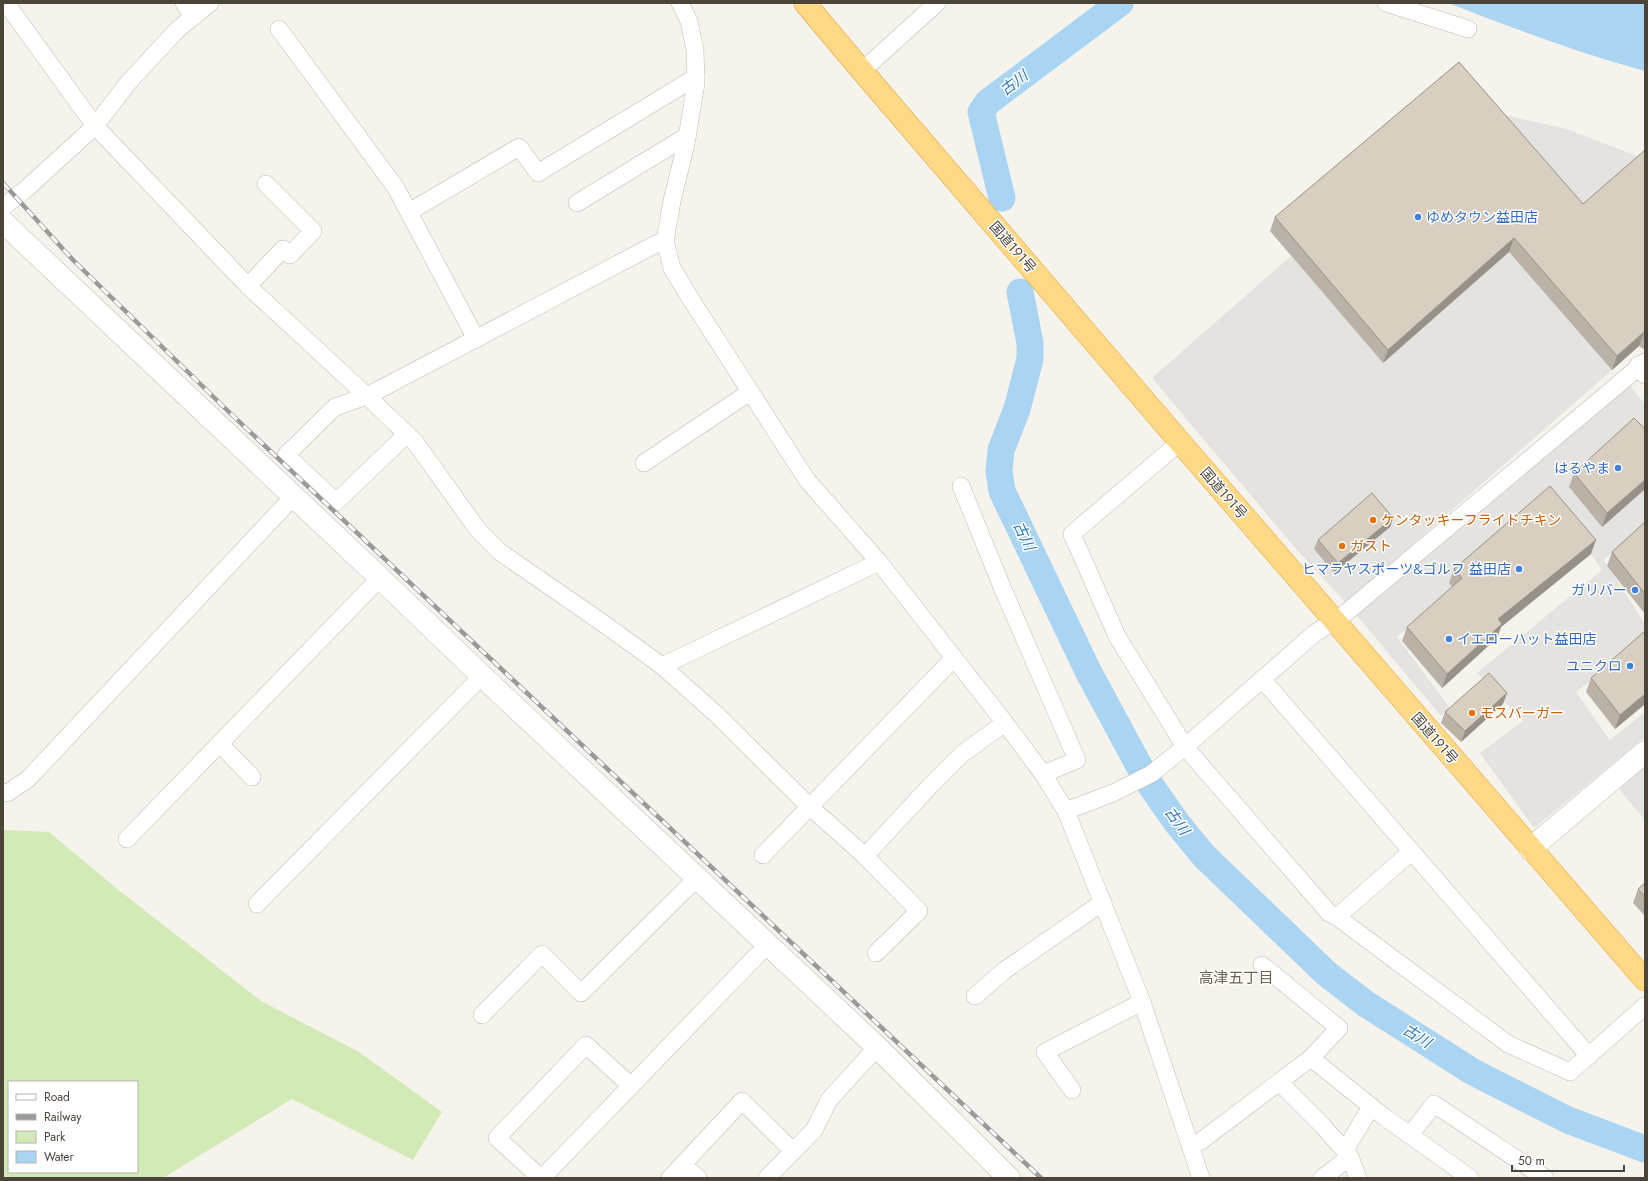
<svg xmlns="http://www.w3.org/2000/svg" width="1648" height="1181" font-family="Jost,'Noto Sans JP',sans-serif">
	<rect width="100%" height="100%" fill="#f6f3ec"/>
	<!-- green -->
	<path fill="#d2eab5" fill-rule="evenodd" d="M3,830L49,832L121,892L261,1001L359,1052L442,1112L413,1160L292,1099L163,1178H3ZM9,1082H137V1172H9Z"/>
	<!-- parking -->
	<g fill="#e5e3e0">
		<path d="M1484,110L1566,129L1645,159L1523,265L1612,370L1346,603L1296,549L1152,378L1291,256L1383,363L1565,203Z"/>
		<path d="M1628,383L1645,404V522L1604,560L1645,624V640L1576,692L1610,740L1645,712V737L1534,828L1480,753L1523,721L1477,673L1602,570L1554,501L1397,637L1450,708L1441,716L1354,612Z"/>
		<path d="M1645,759V820L1615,784Z"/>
	</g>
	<!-- water -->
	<path fill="#a9d4f2" d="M1448,3H1645V71C1578,53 1513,28 1448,3Z"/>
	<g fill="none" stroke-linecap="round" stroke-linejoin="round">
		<!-- river -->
		<g stroke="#a9d4f2" stroke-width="27">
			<path d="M1002,198L981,112L988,102L1120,3"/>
			<path d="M1020,292L1030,343V359L1017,409L1001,450L999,471L1002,491L1088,671L1137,762L1149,783L1177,823L1204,856L1327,974L1366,1004L1473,1072L1568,1120L1645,1149"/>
		</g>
		<defs>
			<g id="minor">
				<path d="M6,3L95,126L248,286L367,396L415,442L478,530L500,552L607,626L662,666L715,713L809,806L865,856L919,911L876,953"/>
				<path d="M184,3L193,17"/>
				<path d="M680,3L689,21L695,50L696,83L686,144L672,201L665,241L672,268L692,301L807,480L879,562L1005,723L1043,774L1066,811L1142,1002L1201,1178"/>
				<path d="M1386,3L1468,29"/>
				<path d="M279,29L396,188L476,339"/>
				<path d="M862,71L937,3"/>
				<path d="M577,203L687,136"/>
				<path d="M3,207L25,190L95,126L128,83L177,30L210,3"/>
				<path d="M409,212L519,147L538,173L696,77"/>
				<path d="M248,286L283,249L290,255L313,231L266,184"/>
				<path d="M407,434L336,502L286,455L335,407L367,396L656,244L665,241"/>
				<path d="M1180,442L1072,534L1117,636L1185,747L1329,913L1337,917L1411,852"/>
				<path d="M644,463L750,392"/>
				<path d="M961,486L1002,587L1077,760L1043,774"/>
				<path d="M662,666L879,562"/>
				<path d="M1262,679L1589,1056"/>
				<path d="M220,744L252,777"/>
				<path d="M3,793L9,792L28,779L294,496"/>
				<path d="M1066,811L1113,793L1151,774L1185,747L1315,633L1341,617L1645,362"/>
				<path d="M127,839L380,578"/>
				<path d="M763,855L954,658"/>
				<path d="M865,856L930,786L962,754L1005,723"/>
				<path d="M257,904L482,676"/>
				<path d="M1337,917L1508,1044L1570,1072L1645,1006"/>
				<path d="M1262,965L1339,1028L1311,1058L1383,1116L1470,1178"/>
				<path d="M975,996L1005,970L1103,902"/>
				<path d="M482,1015L542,954L581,993L697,878"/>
				<path d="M1279,1082L1322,1125L1350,1157L1358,1178"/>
				<path d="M1072,1090L1045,1052L1142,1002"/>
				<path d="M1410,1135L1434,1104L1545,1178"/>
				<path d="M1191,1146L1201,1141L1311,1058"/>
				<path d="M1345,1150L1371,1107"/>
				<path d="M683,1165L698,1178"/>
				<path d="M541,1178L497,1138L586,1045L631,1086"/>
				<path d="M542,1178L768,944"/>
				<path d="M670,1178L742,1101L793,1151"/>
				<path d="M767,1178L814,1130L829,1100L877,1047"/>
				<path d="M1322,1178L1350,1157"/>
			</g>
			<g id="tertiary">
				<path d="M3,222L380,578L482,676L877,1047L1009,1178"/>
				<path d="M1640,367L1645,372"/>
				<path d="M1530,849L1645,752"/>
			</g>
			<path id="trunk" d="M805,3L862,71L1180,442L1645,980"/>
		</defs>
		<!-- minor casing -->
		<use href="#minor" stroke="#c2bbae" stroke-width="18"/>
		<!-- tertiary casing -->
		<use href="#tertiary" stroke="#c2bbae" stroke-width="23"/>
		<!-- trunk casing -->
		<use href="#trunk" stroke="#e0a43c" stroke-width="23"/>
		<!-- minor -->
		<use href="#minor" stroke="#fff" stroke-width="17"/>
		<!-- tertiary -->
		<use href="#tertiary" stroke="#fff" stroke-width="22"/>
		<!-- trunk -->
		<use href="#trunk" stroke="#ffd985" stroke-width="22"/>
		<defs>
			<path id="rail" d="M3,183L73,260L229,412L1041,1178"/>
		</defs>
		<!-- rail casing -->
		<use href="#rail" stroke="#9a9a9a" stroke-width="4.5"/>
		<!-- rail -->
		<use href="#rail" stroke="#fff" stroke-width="3" stroke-dasharray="9" stroke-linecap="butt"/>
	</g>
	<!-- wall -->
	<g fill="#bab2a6">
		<path d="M1645,150V347L1643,349L1639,346L1612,370L1509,252L1383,363L1270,231L1275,217L1583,204Z"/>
		<path d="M1645,429V489L1602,527L1569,487L1574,473Z"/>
		<path d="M1393,518L1390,527L1334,573L1314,549L1318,540Z"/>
		<path d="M1645,522V614L1607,566L1612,552Z"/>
		<path d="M1591,554L1501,627L1497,638L1442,688L1402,641L1407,627L1453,587L1449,583L1454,569Z"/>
		<path d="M1591,678L1645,704L1615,729L1586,692Z"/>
		<path d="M1503,704L1461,742L1441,723L1445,712Z"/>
		<path d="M1645,883V916L1633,903L1638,889Z"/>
	</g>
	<!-- shaded-wall -->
	<g fill="#979187">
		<path d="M1514,238L1509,252L1383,363L1388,350Z"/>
		<path d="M1644,332L1639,346L1612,370L1617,356Z"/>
		<path d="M1645,480V489L1602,527L1607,513Z"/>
		<path d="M1393,518L1390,527L1334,573L1338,563Z"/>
		<path d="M1596,540L1591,554L1501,627L1497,638L1442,688L1447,674L1498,619Z"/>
		<path d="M1507,693L1503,704L1461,742L1465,731Z"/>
		<path d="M1645,694V704L1615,729L1620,715Z"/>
	</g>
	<!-- building -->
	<g fill="#d8cfc1" stroke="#979187">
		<path d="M1459,62L1583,204L1645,150V333L1644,332L1617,356L1514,238L1388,350L1275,217Z"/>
		<path d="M1634,418L1645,429V480L1607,513L1574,473Z"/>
		<path d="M1550,486L1596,540L1498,619L1502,624L1447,674L1407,627L1462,578L1454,569Z"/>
		<path d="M1372,493L1393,518L1338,563L1318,540Z"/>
		<path d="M1645,522V594L1612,552Z"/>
		<path d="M1645,631V694L1620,715L1591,678Z"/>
		<path d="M1489,673L1507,693L1465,731L1445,712Z"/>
		<path d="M1645,883V896L1638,889Z"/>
	</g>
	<!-- markers -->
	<g fill="#3f7fe0" stroke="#fff" stroke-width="1.5">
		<circle cx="1418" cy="217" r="4"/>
		<circle cx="1618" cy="468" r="4"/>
		<circle cx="1519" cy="569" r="4"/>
		<circle cx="1635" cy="590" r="4"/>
		<circle cx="1449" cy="639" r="4"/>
		<circle cx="1630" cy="666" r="4"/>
	</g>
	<g fill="#e8710a" stroke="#fff" stroke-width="1.5">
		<circle cx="1373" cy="520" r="4"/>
		<circle cx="1342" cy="546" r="4"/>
		<circle cx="1472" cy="713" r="4"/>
	</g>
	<g text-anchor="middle" stroke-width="3" stroke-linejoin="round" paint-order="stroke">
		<!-- shop labels -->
		<g font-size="14" fill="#366cbe" stroke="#fff" text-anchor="end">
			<text x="1426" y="222" text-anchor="start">ゆめタウン益田店</text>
			<text x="1610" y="473">はるやま</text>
			<text x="1511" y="574">ヒマラヤスポーツ&amp;ゴルフ 益田店</text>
			<text x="1627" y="595">ガリバー</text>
			<text x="1457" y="644" text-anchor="start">イエローハット益田店</text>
			<text x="1622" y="671">ユニクロ</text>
		</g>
		<!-- street labels -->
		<g font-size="14" fill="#4b4439" stroke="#fff">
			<text transform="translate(1013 247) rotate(49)" y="5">国道191号</text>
			<text transform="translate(1224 493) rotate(49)" y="5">国道191号</text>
			<text transform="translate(1435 738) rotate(49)" y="5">国道191号</text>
		</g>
		<!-- food labels -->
		<g font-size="14" fill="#c56008" stroke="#fff" text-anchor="start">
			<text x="1381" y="525">ケンタッキーフライドチキン</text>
			<text x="1350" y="551">ガスト</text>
			<text x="1480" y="718">モスバーガー</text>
		</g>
		<!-- water labels -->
		<g font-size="15" font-style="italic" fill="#2e7ab2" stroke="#fff">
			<text transform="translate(1014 83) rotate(-37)" y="5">古川</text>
			<text transform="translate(1024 536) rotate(65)" y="5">古川</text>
			<text transform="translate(1177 821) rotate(54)" y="5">古川</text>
			<text transform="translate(1417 1036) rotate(32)" y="5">古川</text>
		</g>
		<!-- neighbourhood labels -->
		<g font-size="15" fill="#6e6250" stroke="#fff">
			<text x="1236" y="983">高津五丁目</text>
		</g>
	</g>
	<!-- border -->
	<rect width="1648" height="1181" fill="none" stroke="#4b4439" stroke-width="8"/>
	<!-- legend -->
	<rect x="8" y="1081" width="130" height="92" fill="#ffffff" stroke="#b7b4b0"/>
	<rect x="16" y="1094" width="20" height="6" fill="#ffffff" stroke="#b7b4b0"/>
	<text x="44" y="1101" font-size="12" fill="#4b4439">Road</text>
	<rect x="16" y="1114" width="20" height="6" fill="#9a9a9a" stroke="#b7b4b0"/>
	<text x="44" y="1121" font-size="12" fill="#4b4439">Railway</text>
	<rect x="16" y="1131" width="20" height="12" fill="#d2eab5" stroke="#b7b4b0"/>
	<text x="44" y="1141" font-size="12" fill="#4b4439">Park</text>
	<rect x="16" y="1151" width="20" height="12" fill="#a9d4f2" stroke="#b7b4b0"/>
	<text x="44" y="1161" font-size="12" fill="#4b4439">Water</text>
	<!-- scale -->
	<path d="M1512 1165v6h112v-6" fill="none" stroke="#4b4439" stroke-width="2"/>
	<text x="1518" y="1165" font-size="12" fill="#4b4439" stroke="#ffffff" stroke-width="3" paint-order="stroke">50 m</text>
</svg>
